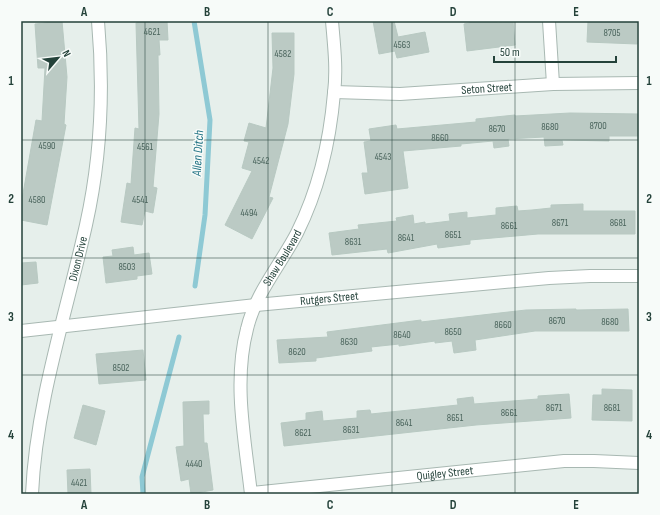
<svg xmlns="http://www.w3.org/2000/svg" width="660" height="515" font-family="'Sofia Sans Condensed',sans-serif">
	<rect width="100%" height="100%" fill="#e6efeb"/>
	<g fill="none" stroke-linecap="round" stroke-linejoin="round">
		<!-- stream -->
		<g stroke="#8ec9d4" stroke-width="5">
			<path d="M194,21L210,120L205,215L195,286"/>
			<path d="M143,494L142,477L179,337"/>
		</g>
	</g>
	<!-- building -->
	<g fill="#bbcac4" stroke="#b8c9c2">
		<path d="M62,21L67,77L64,124L66,125L47,225L21,220V205L36,120L42,121L45,68H38L35,24Z"/>
		<path d="M145,21H167L168,40H159L160,55H158L159,114L153,187L157,188L153,213L145,211L142,225L121,222L127,183L131,184L135,128L139,129L136,23Z"/>
		<path d="M373,21H394L398,37L425,32L429,52L397,58L395,51L379,54Z"/>
		<path d="M478,21H497V23L513,21L515,45L467,51L464,24Z"/>
		<path d="M588,21H637V44L587,42Z"/>
		<path d="M272,33H294V74L288,124L269,197L273,198L252,239L225,225L252,171L242,168L249,142L244,141L249,123L266,128L273,68Z"/>
		<path d="M570,113L639,114V136H609V141L562,140L563,145L545,146L544,137L508,139L509,146L494,148L493,141L461,144V146L403,151L408,188L365,194L362,173H368L364,142L371,141L369,129L396,125L397,129L476,122V119L515,115V116Z"/>
		<path d="M583,204V211H635V234H538L470,240V244L438,248L437,244L388,253L387,249L332,255L329,233L359,229L358,225L397,221L396,218L413,215L414,224L425,222V224L450,221L449,214L467,212V218L496,215V208L517,206L518,211L532,210L551,208V205Z"/>
		<path d="M133,247L134,255L149,253L152,274L137,276V279L106,283L103,257L113,256L112,250Z"/>
		<path d="M36,262L38,283L21,285V263Z"/>
		<path d="M576,309V310L628,309L629,331H535L475,340L476,350L454,353L452,341L435,343V341L399,346V344L371,347L372,351L316,358V361L279,363L277,340L328,337L327,332L421,320V322L526,310Z"/>
		<path d="M143,350L146,380L99,384L96,354Z"/>
		<path d="M602,389L632,390V421L592,420L593,395H602Z"/>
		<path d="M569,394L571,418L476,425L284,446L281,423L306,420V413L322,411L323,421L357,418V411L370,410L371,414L458,405L457,399L473,397L474,404L538,399V396Z"/>
		<path d="M209,401V414H203L204,443H207L213,490L191,494L189,479L181,481L176,447L184,446L183,402Z"/>
		<path d="M83,405L105,411L96,445L74,438Z"/>
		<path d="M90,469L91,494H68L67,470Z"/>
	</g>
	<g fill="none" stroke-linecap="round" stroke-linejoin="round">
		<defs>
			<g id="street">
				<path d="M549,21L553,84"/>
				<path id="s1" d="M334,92L400,94L553,84L639,83"/>
				<path id="s2" d="M21,331L256,305L549,278L590,276H639"/>
				<path id="s3" d="M251,493L564,461H594L639,463"/>
				<path id="s4" d="M32,494C36,403 66,314 86,225C101,158 104,89 98,21"/>
				<path id="s5" d="M251,494C245,440 233,382 247,329C255,294 281,264 297,233C318,191 330,140 334,93C337,69 334,45 332,21"/>
			</g>
		</defs>
		<!-- street casing -->
		<use href="#street" stroke="#a8b8b2" stroke-width="14"/>
		<!-- street -->
		<use href="#street" stroke="#fff" stroke-width="12"/>
	</g>
	<!-- grid -->
	<path fill="none" stroke="#24423a" stroke-width="1" stroke-opacity="0.55" d="M145,21V494M268,21V494M392,21V494M515,21V494M21,140H639M21,258H639M21,375H639"/>
	<g text-anchor="middle" stroke-width="3" stroke-linejoin="round" paint-order="stroke">
		<!-- number labels -->
		<g font-size="10" fill="#4a645c">
			<text x="152" y="35">4621</text>
			<text x="612" y="36">8705</text>
			<text x="402" y="48">4563</text>
			<text x="283" y="57">4582</text>
			<text x="598" y="129">8700</text>
			<text x="550" y="130">8680</text>
			<text x="497" y="132">8670</text>
			<text x="440" y="141">8660</text>
			<text x="47" y="149">4590</text>
			<text x="145" y="150">4561</text>
			<text x="383" y="160">4543</text>
			<text x="261" y="164">4542</text>
			<text x="37" y="203">4580</text>
			<text x="140" y="203">4541</text>
			<text x="249" y="216">4494</text>
			<text x="560" y="226">8671</text>
			<text x="618" y="226">8681</text>
			<text x="509" y="229">8661</text>
			<text x="453" y="238">8651</text>
			<text x="406" y="241">8641</text>
			<text x="353" y="245">8631</text>
			<text x="127" y="270">8503</text>
			<text x="557" y="324">8670</text>
			<text x="610" y="325">8680</text>
			<text x="503" y="328">8660</text>
			<text x="453" y="335">8650</text>
			<text x="402" y="338">8640</text>
			<text x="349" y="345">8630</text>
			<text x="297" y="355">8620</text>
			<text x="121" y="371">8502</text>
			<text x="554" y="411">8671</text>
			<text x="612" y="411">8681</text>
			<text x="509" y="416">8661</text>
			<text x="455" y="421">8651</text>
			<text x="404" y="426">8641</text>
			<text x="351" y="433">8631</text>
			<text x="303" y="436">8621</text>
			<text x="194" y="467">4440</text>
			<text x="79" y="486">4421</text>
		</g>
		<!-- street labels -->
		<g font-size="12" fill="#24423a" stroke="#f7fbf9">
			<text dy="4" stroke="none"><textPath href="#s1" startOffset="153">Seton Street</textPath></text>
			<text dy="4" stroke="none"><textPath href="#s5" startOffset="246">Shaw Boulevard</textPath></text>
			<text dy="4" stroke="none"><textPath href="#s4" startOffset="240">Dixon Drive</textPath></text>
			<text dy="4" stroke="none"><textPath href="#s2" startOffset="310">Rutgers Street</textPath></text>
			<text dy="4" stroke="none"><textPath href="#s3" startOffset="195">Quigley Street</textPath></text>
		</g>
		<!-- water labels -->
		<g font-size="13" font-style="italic" fill="#1c6f80" stroke="#f7fbf9">
			<text transform="translate(197 153) rotate(-87)" y="5">Allen Ditch</text>
		</g>
	</g>
	<!-- border -->
	<rect width="660" height="515" fill="none" stroke="#f7fbf9" stroke-width="44"/>
	<!-- north arrow -->
	<g transform="translate(58 58) rotate(62)" stroke="#f7fbf9" stroke-width="3" paint-order="stroke">
	<path d="M0-3L7 15L0 10L-7 15Z" fill="#24423a"/>
	<text y="-6" font-size="11" font-weight="bold" text-anchor="middle" fill="#24423a">N</text>
	</g>
	<!-- scale -->
	<path d="M494 56v6h122v-6" fill="none" stroke="#24423a" stroke-width="2"/>
	<text x="500" y="56" font-size="12" fill="#24423a" stroke="#f7fbf9" stroke-width="3" paint-order="stroke">50 m</text>
	<rect x="22" y="22" width="616" height="471" fill="none" stroke="#24423a" stroke-width="1.5"/>
	<g font-size="13" text-anchor="middle" font-weight="bold" fill="#24423a">
		<text x="84" y="16">A</text>
		<text x="207" y="16">B</text>
		<text x="330" y="16">C</text>
		<text x="453" y="16">D</text>
		<text x="576" y="16">E</text>
		<text x="11" y="85">1</text>
		<text x="649" y="85">1</text>
		<text x="11" y="203">2</text>
		<text x="649" y="203">2</text>
		<text x="11" y="321">3</text>
		<text x="649" y="321">3</text>
		<text x="11" y="439">4</text>
		<text x="649" y="439">4</text>
		<text x="84" y="509">A</text>
		<text x="207" y="509">B</text>
		<text x="330" y="509">C</text>
		<text x="453" y="509">D</text>
		<text x="576" y="509">E</text>
	</g>
</svg>
